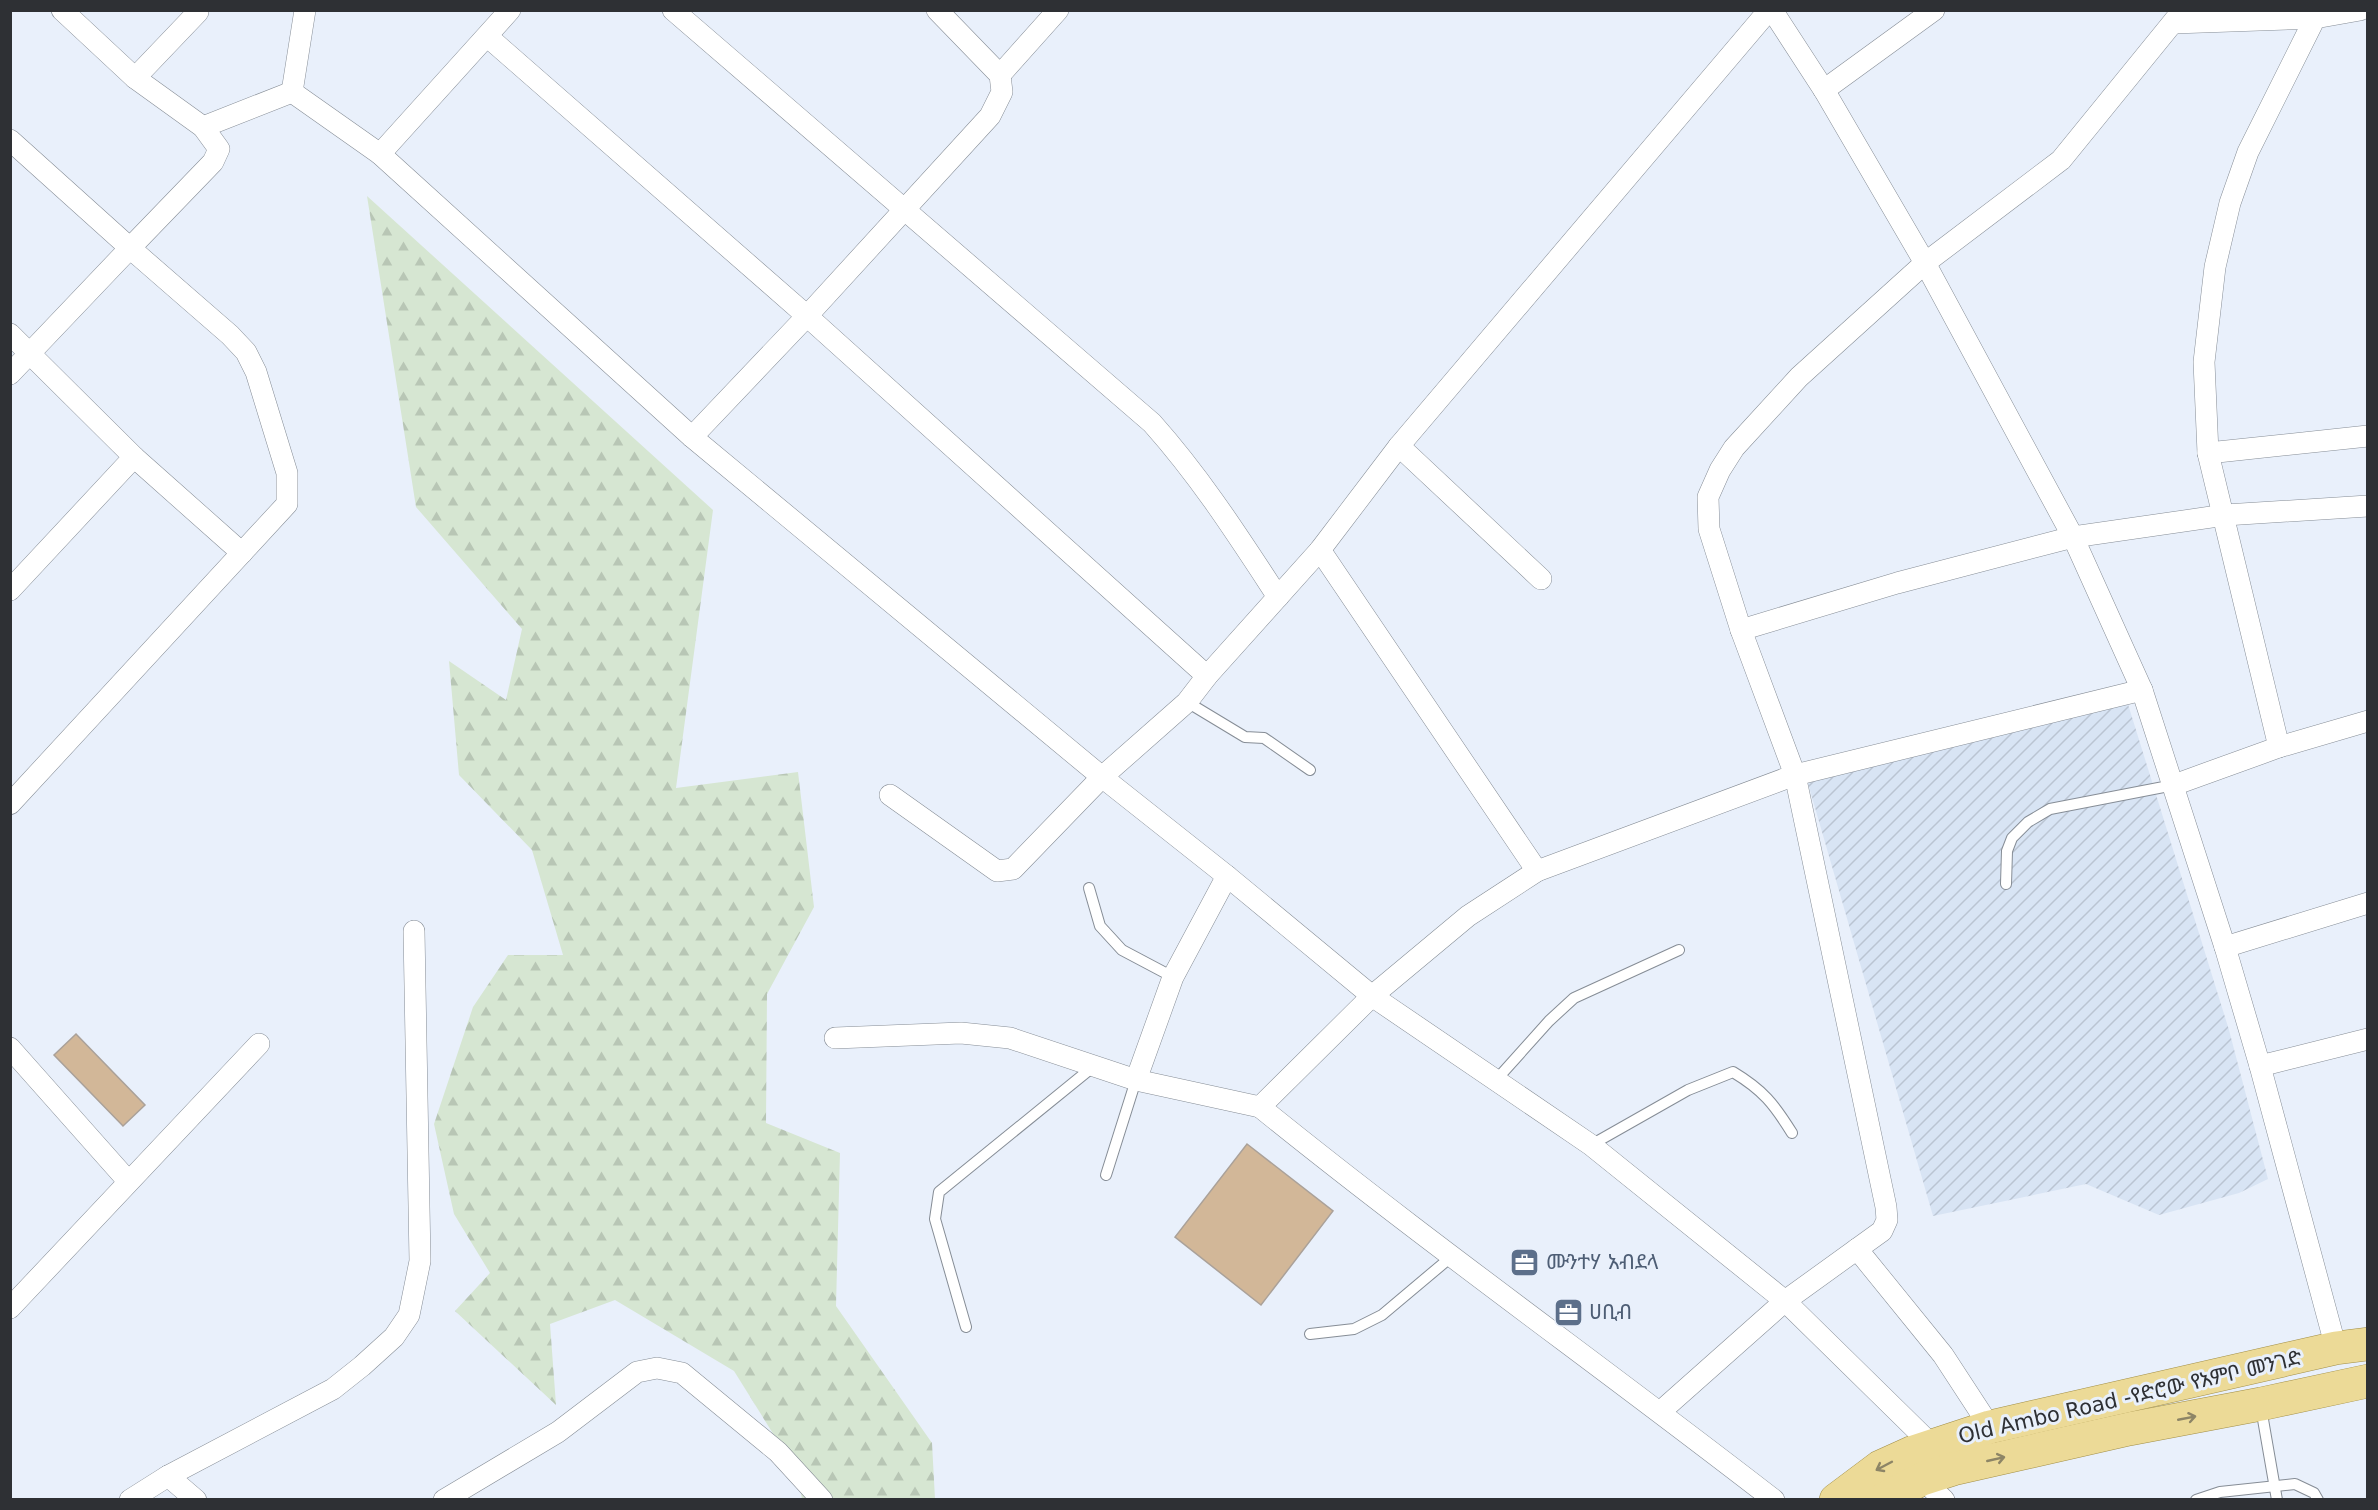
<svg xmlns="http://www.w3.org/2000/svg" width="2378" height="1510" font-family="'DejaVu Sans','Noto Sans Ethiopic',sans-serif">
	<defs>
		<pattern id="industrial-furrows" width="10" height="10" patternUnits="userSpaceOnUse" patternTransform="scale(1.5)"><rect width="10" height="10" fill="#d8e4f4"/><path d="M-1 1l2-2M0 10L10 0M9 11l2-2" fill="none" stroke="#bac4d2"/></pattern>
		<pattern id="forest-firs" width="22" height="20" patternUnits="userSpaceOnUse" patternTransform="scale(1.5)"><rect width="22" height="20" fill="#d6e6d2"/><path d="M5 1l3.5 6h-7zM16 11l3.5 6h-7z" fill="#b8c6b5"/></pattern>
	</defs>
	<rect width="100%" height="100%" fill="#e9f0fb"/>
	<!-- industrial -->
	<path fill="url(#industrial-furrows)" d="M2127,701L2229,1030L2268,1179L2239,1193L2159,1215L2086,1184L1933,1216L1807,780Z"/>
	<!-- forest -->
	<path fill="url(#forest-firs)" d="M367,196L713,510L676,788L798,772L814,907L767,994L766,1123L840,1153L836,1306L932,1443L935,1499H802L797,1472L734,1371L615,1300L550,1324L556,1405L455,1311L490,1273L454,1214L434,1124L473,1007L508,955H563L532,850L459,775L449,661L506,700L522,629L416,507Z"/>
	<!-- building -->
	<g fill="#d2b798" stroke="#aaa199" stroke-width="1.5">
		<path d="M76,1034L145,1105L123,1126L54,1055Z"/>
		<path d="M1247,1144L1333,1211L1261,1305L1175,1237Z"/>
	</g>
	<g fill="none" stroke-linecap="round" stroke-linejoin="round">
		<defs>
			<g id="lane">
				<path d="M1187,702L1245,737L1264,738L1310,770"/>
				<path d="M2006,884L2007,851L2012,838L2028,822L2050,809L2174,785"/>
				<path d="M1089,888L1100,926L1122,950L1173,977"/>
				<path d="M1497,1079L1549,1021L1574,998L1679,950"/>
				<path d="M1591,1145L1688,1090L1733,1072C1763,1090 1774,1104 1792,1133"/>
				<path d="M1106,1175L1136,1080"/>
				<path d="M966,1327L935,1219L939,1192L1094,1066"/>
				<path d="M1310,1334L1354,1329L1382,1315L1451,1257"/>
				<path d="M2261,1408L2277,1500"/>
				<path d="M2196,1500L2220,1492L2295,1484L2314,1493L2318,1500"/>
			</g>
			<g id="street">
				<path d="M673,10L1152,423C1201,478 1238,536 1278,597"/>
				<path d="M1772,10L1824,90L1925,263L2073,537L2142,690L2225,947L2260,1066L2336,1348"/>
				<path d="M2174,23L2315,18L2317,10"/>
				<path d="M488,37L807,316L1207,676"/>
				<path d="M1000,75L1058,10"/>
				<path d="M135,78L198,12"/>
				<path d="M1824,90L1934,10"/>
				<path d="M292,92L380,154L692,437L1102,777L1227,876L1372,996L1591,1145L1785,1301L1939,1452"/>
				<path d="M292,92L305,10"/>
				<path d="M203,127L292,92"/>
				<path d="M10,140L130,248L10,374"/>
				<path d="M380,154L510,10"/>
				<path d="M10,334L134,457L10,590"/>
				<path d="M692,437L807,316L990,116L1002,92L1000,75L937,10"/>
				<path d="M1399,446L1541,579"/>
				<path d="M2208,453L2368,436"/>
				<path d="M134,457L242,553"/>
				<path d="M1320,550L1537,871"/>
				<path d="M1741,630L1897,583L2073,537L2225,515L2368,506"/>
				<path d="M2279,747L2368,721"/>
				<path d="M2174,785L2279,747L2208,453L2204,362L2215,267L2230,203L2248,152L2315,18L2360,10"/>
				<path d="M890,795L997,871L1013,869L1102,777L1187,702L1207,676L1320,550L1399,446L1769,10"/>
				<path d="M10,804L287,504V473L256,372L246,352L230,335L130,248L213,162L219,149L203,127L135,78L62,10"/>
				<path d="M2225,947L2368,903"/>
				<path d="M835,1038L961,1033L1010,1038L1136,1080L1260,1107"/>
				<path d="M10,1048L128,1181"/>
				<path d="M2260,1066L2368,1039"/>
				<path d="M1136,1080L1173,977L1227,876"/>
				<path d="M1857,1249L1943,1355L1990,1427"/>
				<path d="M10,1308L259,1044"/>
				<path d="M1660,1412L1785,1301L1882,1231L1887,1220L1886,1207L1795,775L1741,630L1709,529L1708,497L1720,470L1734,448L1799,377L1925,263L2061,160L2183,10"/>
				<path d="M168,1476L196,1500"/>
				<path d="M1922,1479L1944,1500"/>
				<path d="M130,1500L168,1476L333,1389L362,1366L394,1337L409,1315L420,1261L414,931"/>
				<path d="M444,1500L558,1432L637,1372L657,1368L682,1373L778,1452L822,1500"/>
				<path d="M1774,1500C1604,1368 1428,1243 1260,1107L1372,996L1468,916L1537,871L1795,775L2142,690"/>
			</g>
			<g id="primary">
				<path d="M1836,1500L1880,1467L1911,1453L1990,1427L2336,1348L2368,1344"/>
				<path d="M1882,1500L1922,1479L1953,1469L2129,1429L2261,1404L2368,1381"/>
			</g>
		</defs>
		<!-- lane casing -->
		<use href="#lane" stroke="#868d96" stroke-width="12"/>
		<!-- street casing -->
		<use href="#street" stroke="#868d96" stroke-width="22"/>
		<!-- primary casing -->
		<use href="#primary" stroke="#a18e47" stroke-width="34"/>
		<!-- lane -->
		<use href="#lane" stroke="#fff" stroke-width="10"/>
		<!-- street -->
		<use href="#street" stroke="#fff" stroke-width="21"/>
		<!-- primary -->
		<use href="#primary" stroke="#ecda97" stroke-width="33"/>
	</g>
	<!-- one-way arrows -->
	<defs><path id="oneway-shaft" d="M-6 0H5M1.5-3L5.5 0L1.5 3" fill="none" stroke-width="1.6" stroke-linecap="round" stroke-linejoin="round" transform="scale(1.5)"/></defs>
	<g stroke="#8d8566">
		<use href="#oneway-shaft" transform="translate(2187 1418) rotate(-11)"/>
		<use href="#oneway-shaft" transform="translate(1996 1459) rotate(-13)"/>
		<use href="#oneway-shaft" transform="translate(1884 1466) rotate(152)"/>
	</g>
	<!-- icons -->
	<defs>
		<symbol id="office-square" viewBox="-11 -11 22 22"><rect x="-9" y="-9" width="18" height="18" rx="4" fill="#5c6f8a" stroke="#e9f0fb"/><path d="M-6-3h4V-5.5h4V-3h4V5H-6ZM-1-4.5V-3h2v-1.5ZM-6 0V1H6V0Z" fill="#fff"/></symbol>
	</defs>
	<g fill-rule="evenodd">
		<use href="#office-square" x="1508" y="1246" width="33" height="33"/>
		<use href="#office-square" x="1552" y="1296" width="33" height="33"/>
	</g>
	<g text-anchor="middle" stroke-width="6" stroke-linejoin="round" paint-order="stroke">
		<!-- service labels -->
		<g font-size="21" fill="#4e5e75" stroke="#e9f0fb" text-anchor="start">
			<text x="1546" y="1269">ሙንተሃ አብደላ</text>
			<text x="1589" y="1319">ሀቢብ</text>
		</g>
		<!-- street labels -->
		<g font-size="21" fill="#2e3034" stroke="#e9f0fb">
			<text transform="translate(2130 1397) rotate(-13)" y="7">Old Ambo Road -የድሮው የአምቦ መንገድ</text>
		</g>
	</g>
	<!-- border -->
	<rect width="2378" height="1510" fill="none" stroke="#2e3034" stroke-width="24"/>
</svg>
